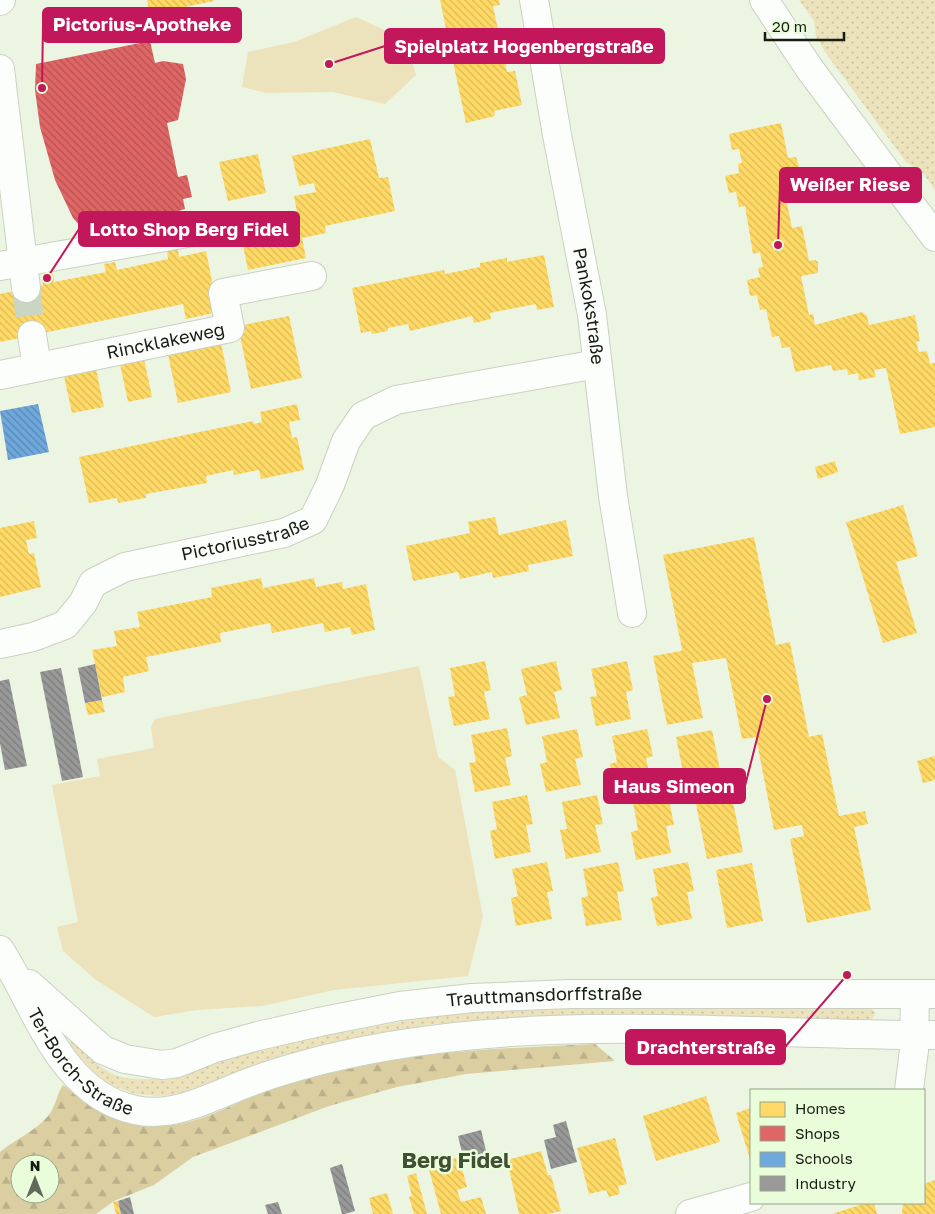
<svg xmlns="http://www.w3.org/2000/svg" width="935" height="1214" font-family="'Golos Text',sans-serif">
	<defs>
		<pattern id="grass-dots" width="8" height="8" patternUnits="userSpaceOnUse" patternTransform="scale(1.25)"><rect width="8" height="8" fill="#ece2bb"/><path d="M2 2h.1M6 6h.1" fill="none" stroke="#cac1a0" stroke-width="1.8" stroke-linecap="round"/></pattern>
		<pattern id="forest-firs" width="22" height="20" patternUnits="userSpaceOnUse" patternTransform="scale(1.25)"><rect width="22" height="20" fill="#dbcea1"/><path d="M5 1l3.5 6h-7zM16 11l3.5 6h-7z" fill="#bbb08a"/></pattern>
		<pattern id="homes-back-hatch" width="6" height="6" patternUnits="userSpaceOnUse" patternTransform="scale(1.25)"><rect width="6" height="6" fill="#ffd966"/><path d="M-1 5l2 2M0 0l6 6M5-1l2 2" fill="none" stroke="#daba57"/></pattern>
		<pattern id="shops-back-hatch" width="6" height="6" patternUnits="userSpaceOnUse" patternTransform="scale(1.25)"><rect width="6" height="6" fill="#e06666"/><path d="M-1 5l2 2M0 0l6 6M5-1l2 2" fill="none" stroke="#b55353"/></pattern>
		<pattern id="schools-back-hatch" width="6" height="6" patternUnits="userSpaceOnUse" patternTransform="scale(1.25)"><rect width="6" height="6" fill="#6fa8dc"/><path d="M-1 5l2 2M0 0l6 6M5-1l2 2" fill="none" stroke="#5a88b1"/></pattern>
		<pattern id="industry-back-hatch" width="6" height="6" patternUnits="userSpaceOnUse" patternTransform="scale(1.25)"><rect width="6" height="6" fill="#999"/><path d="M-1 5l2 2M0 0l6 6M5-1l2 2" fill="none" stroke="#7c7c7b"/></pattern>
	</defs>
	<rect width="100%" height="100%" fill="#ebf5e2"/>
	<!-- grass -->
	<g fill="url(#grass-dots)">
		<path d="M799,0H935V190L923,173L906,162L825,52L816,36L814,21Z"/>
		<path d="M869,1006L876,1013L871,1021L623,1015L526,1017L433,1024L321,1045L278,1057L178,1094L159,1096L135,1094L105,1083L90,1072L68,1043L71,1040L75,1043C106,1074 115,1082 160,1078L287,1043L432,1016L525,1009L622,1007Z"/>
	</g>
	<!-- forest -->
	<path fill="url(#forest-firs)" fill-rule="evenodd" d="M595,1044L615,1061L466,1074L397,1087L329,1106L193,1157L154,1185L114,1201L96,1214H0V1152C14,1140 36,1131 48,1116C56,1107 56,1095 63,1085C90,1103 138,1128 172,1125C205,1121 233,1104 264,1091C288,1081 318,1076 344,1070C426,1050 511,1048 595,1044ZM20,1164H50V1194H20Z"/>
	<!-- park -->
	<g fill="#ece2bb">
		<path d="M356,17L406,40L416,75L385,104L333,92L266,93L242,87L248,52L294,42Z"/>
		<path d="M419,666L438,757L455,770L483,917L468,976L334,990L262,1006L197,1010L154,1017L96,980L63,951L57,927L78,922L52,785L100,776L97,759L154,748L151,727L155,719Z"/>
	</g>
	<!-- homes -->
	<g fill="url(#homes-back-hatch)">
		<path d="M147,0H214V1L150,14Z"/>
		<path d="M440,0H499L500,5L493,6L507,72L515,71L522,105L494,111L495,116L466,123Z"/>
		<path d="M781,123L788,158L796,157L799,166L796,170L781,173L792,228L802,226L809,261L815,260L818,262V273L801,276L809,315L813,314L815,325L862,312L867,316L869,325L915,315L920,341L916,342L919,352L927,351L930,364L935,363V427L900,434L886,368L874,370L876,377L859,380L858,373L848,375L847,369L833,371L831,365L795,372L790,347L782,348L779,336L772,337L766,309L760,310L757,295L750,296L747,280L760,277L758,268L763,267L760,252L753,254L745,206L739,207L736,192L729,193L725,176L739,173L738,164L742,163L739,149L732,150L729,134Z"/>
		<path d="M370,139L379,178L388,177L395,211L325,226L326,233L302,238L306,258L248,270L240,231L298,218L294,196L316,192L314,183L299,186L292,156Z"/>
		<path d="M258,154L266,193L228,201L219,162Z"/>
		<path d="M178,249L179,257L206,251L218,312L186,319L183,304L0,342V294L43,285L41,277L53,274L54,282L106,272L104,264L110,263L115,262L117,270L168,259L167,251Z"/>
		<path d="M544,255L554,307L537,310L536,304L490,313L491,319L474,323L472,316L410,331L408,324L388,328V331L372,334L371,331L361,333L352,288L444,270L445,274L480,267V263L507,258V262Z"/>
		<path d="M289,316L302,378L251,389L238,326Z"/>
		<path d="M221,343L231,392L178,403L168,354Z"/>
		<path d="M144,359L152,397L128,402L120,364Z"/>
		<path d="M96,369L104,407L72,413L64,376Z"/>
		<path d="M297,404L300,420L289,422L292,438L297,437L304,470L261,479L259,470L234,475L233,470L206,476L207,483L146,494V498L118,503L117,498L89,503L79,457L253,421L254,424L262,422L260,412Z"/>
		<path d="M835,461L838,472L818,479L815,467Z"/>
		<path d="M903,505L918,556L896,562L917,633L883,643L846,522Z"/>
		<path d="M495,517L499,535L566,520L573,556L528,565L529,571L493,578L492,572L460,579L458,572L413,581L406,546L470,533L468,522Z"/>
		<path d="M34,521L37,538L26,540L29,554L34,553L41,587L0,597V528Z"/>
		<path d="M754,537L776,645L790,642L809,737L822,734L839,816L865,811L868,824L854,827L871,910L807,923L790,839L804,836L802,825L774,830L756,737L742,739L726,658L692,663L703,718L667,725L653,656L681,651L682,649L663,555Z"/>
		<path d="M261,578L263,588L314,578L316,587L342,582L343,589L366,584L375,630L352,635L350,627L325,632L323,623L272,633L270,623L220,633L221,642L146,657L149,671L123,677L125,692L102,697L92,650L117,646L114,631L140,627L137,612L212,597L211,588Z"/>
		<path d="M485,661L491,690L484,692L490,719L454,726L448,697L455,696L450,668Z"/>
		<path d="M556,661L562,690L554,692L560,718L526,725L519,697L527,695L521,669Z"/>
		<path d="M627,661L633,690L626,692L631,719L596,726L590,697L597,696L591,669Z"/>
		<path d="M102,700L105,712L88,715L85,703Z"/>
		<path d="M507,728L512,756L505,758L511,785L475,792L469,763L476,762L471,735Z"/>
		<path d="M577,729L583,757L575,759L581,785L546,792L540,764L547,762L542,736Z"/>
		<path d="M647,729L653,756L646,758L652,785L616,792L610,764L617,762L612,736Z"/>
		<path d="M712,730L723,785L687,792L676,737Z"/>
		<path d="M935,756V780L923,783L917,761Z"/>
		<path d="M527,795L533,824L526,825L531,852L495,859L490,831L497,829L492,802Z"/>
		<path d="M597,795L603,824L595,825L601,852L566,859L560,830L567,829L562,802Z"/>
		<path d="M668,795L674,825L666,826L671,853L636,860L631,832L638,830L633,802Z"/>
		<path d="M732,797L743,852L707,859L696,804Z"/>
		<path d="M547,862L553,891L547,892L552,919L516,926L511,898L518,896L512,869Z"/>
		<path d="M618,862L624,891L617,892L622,920L586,926L581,898L588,896L583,869Z"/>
		<path d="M688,862L694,891L687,892L692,919L657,926L651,898L658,896L653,869Z"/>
		<path d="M752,863L763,921L727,928L716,870Z"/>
		<path d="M706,1096L720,1142L656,1161L643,1116Z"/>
		<path d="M751,1108V1158L750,1159L736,1113Z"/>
		<path d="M615,1138L627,1184L618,1186L620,1194L609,1197L606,1190L589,1194L577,1148Z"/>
		<path d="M541,1151L548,1175H551L561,1211L548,1214H519L507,1160Z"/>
		<path d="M459,1157L467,1187L457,1190L461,1202L481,1197L486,1214H441L428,1166Z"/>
		<path d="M416,1173L427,1214H414L409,1197L412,1196L407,1176Z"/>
		<path d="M935,1180V1214H902L903,1203H924V1184Z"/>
		<path d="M387,1193L393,1214H373L369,1198Z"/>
		<path d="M118,1201L121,1214H116L113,1202Z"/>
		<path d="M866,1203H874L877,1214H832Z"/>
	</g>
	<!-- shops -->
	<path fill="url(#shops-back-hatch)" d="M150,41L155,63L163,61L183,64L186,79L178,120L167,123L178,177L187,175L192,197L183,199L185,209L99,235L81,227L73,218L55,180L40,127L35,90L36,64Z"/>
	<!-- schools -->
	<path fill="url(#schools-back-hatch)" d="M38,404L49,452L8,460L0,411Z"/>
	<!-- industry -->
	<g fill="url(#industry-back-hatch)">
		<path d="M95,664L102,700L85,703L78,668Z"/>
		<path d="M61,668L83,777L62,781L40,672Z"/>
		<path d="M9,679L27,766L5,770L0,743V681Z"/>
		<path d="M566,1121L577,1162L551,1169L544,1140L556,1137L553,1125Z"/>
		<path d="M481,1130L487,1155L464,1161L458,1136Z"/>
		<path d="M342,1164L355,1211L345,1214H342L330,1168Z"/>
		<path d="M130,1197L134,1214H121L118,1201Z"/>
		<path d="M278,1202L282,1214H268L265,1205Z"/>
	</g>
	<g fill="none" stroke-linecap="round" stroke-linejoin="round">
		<!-- minor-tunnel -->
		<path stroke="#cbd5c3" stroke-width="28" stroke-dasharray="28 14" stroke-linecap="butt" d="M26,288L32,335"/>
		<defs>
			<g id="minor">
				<path id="s1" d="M534,0L557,135L592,315L613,496L632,613"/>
				<path d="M764,0L809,68L935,237"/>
				<path d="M0,1L1,0"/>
				<path d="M0,69L26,288"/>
				<path d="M0,266L210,229"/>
				<path d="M32,335L37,367"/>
				<path id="s2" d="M0,375L230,328L223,293L312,276"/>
				<path id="s3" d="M0,644L33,637L65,625L83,603L93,583L125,567L284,533L313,520L330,485L346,441L363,416L396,400L597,364"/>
				<path id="s4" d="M0,950C36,1006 60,1094 135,1110C176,1119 216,1094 253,1081C276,1072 299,1066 322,1060C522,1010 731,1035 935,1035"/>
				<path id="s5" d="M29,984L103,1050L125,1059L162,1065L177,1063L215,1048L258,1036L319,1022L400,1006L472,998L571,994H935"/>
				<path d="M909,1090L914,1050L915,994"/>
				<path d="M690,1214L751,1197"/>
			</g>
		</defs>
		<!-- minor casing -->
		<use href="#minor" stroke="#cad1c2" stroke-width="30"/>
		<!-- minor -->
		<use href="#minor" stroke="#fcfefb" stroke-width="28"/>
	</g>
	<g text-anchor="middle" stroke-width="5" stroke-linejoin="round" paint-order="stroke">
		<!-- street labels -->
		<g font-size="18" fill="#161d11" stroke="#eafdda">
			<text dy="6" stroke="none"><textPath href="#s1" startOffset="311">Pankokstraße</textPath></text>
			<text dy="6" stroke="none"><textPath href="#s2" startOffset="169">Rincklakeweg</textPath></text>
			<text dy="6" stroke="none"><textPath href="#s3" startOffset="278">Pictoriusstraße</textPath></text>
			<text dy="6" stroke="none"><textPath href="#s5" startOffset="551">Trauttmansdorffstraße</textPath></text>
			<text dy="6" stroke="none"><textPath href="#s4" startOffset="141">Ter-Borch-Straße</textPath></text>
		</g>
		<!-- district labels -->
		<g font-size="22" font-weight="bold" fill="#414f33" stroke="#eafdda">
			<text x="456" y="1168">Berg Fidel</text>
		</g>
	</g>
	<!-- callouts -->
	<path fill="none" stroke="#c2185b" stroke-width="2" d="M42 88L43 25M329 64L385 46M778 245L780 185M47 278L79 229M767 699L745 786M847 975L785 1047"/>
	<g fill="#c2185b" stroke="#eafdda" stroke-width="2">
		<circle cx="42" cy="88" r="5"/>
		<circle cx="329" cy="64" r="5"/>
		<circle cx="778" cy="245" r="5"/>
		<circle cx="47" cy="278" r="5"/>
		<circle cx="767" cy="699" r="5"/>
		<circle cx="847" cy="975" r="5"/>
	</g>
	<g fill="#c2185b" stroke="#c2185b" stroke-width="2">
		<rect x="43" y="8" width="198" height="34" rx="5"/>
		<rect x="385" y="29" width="279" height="34" rx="5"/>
		<rect x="780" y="168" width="141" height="34" rx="5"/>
		<rect x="79" y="212" width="220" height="34" rx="5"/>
		<rect x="604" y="769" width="141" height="34" rx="5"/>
		<rect x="626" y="1030" width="159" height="34" rx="5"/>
	</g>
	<g font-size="19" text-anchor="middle" font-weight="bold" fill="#fff">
		<text x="142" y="31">Pictorius-Apotheke</text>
		<text x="524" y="53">Spielplatz Hogenbergstraße</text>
		<text x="850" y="191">Weißer Riese</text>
		<text x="189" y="236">Lotto Shop Berg Fidel</text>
		<text x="674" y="793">Haus Simeon</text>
		<text x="706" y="1054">Drachterstraße</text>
	</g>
	<!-- legend -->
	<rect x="750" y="1089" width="175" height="115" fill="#eafdda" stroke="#95a38a"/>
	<rect x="760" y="1102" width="25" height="15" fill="#ffd966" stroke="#95a38a"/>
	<text x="795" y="1114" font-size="15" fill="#161d11">Homes</text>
	<rect x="760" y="1126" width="25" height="15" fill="#e06666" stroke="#95a38a"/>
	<text x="795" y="1139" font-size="15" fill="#161d11">Shops</text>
	<rect x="760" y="1152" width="25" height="15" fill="#6fa8dc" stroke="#95a38a"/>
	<text x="795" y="1164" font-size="15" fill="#161d11">Schools</text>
	<rect x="760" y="1176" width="25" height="15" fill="#999999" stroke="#95a38a"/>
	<text x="795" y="1189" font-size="15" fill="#161d11">Industry</text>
	<!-- north arrow -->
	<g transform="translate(35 1179)"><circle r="24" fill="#eafdda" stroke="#95a38a"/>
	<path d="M0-4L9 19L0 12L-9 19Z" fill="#61695a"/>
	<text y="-8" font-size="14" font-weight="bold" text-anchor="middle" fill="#161d11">N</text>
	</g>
	<!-- scale -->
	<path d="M765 32v8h79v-8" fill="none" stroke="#161d11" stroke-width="2.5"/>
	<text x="772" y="32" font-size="15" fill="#161d11" stroke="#eafdda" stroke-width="4" paint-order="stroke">20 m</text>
</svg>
